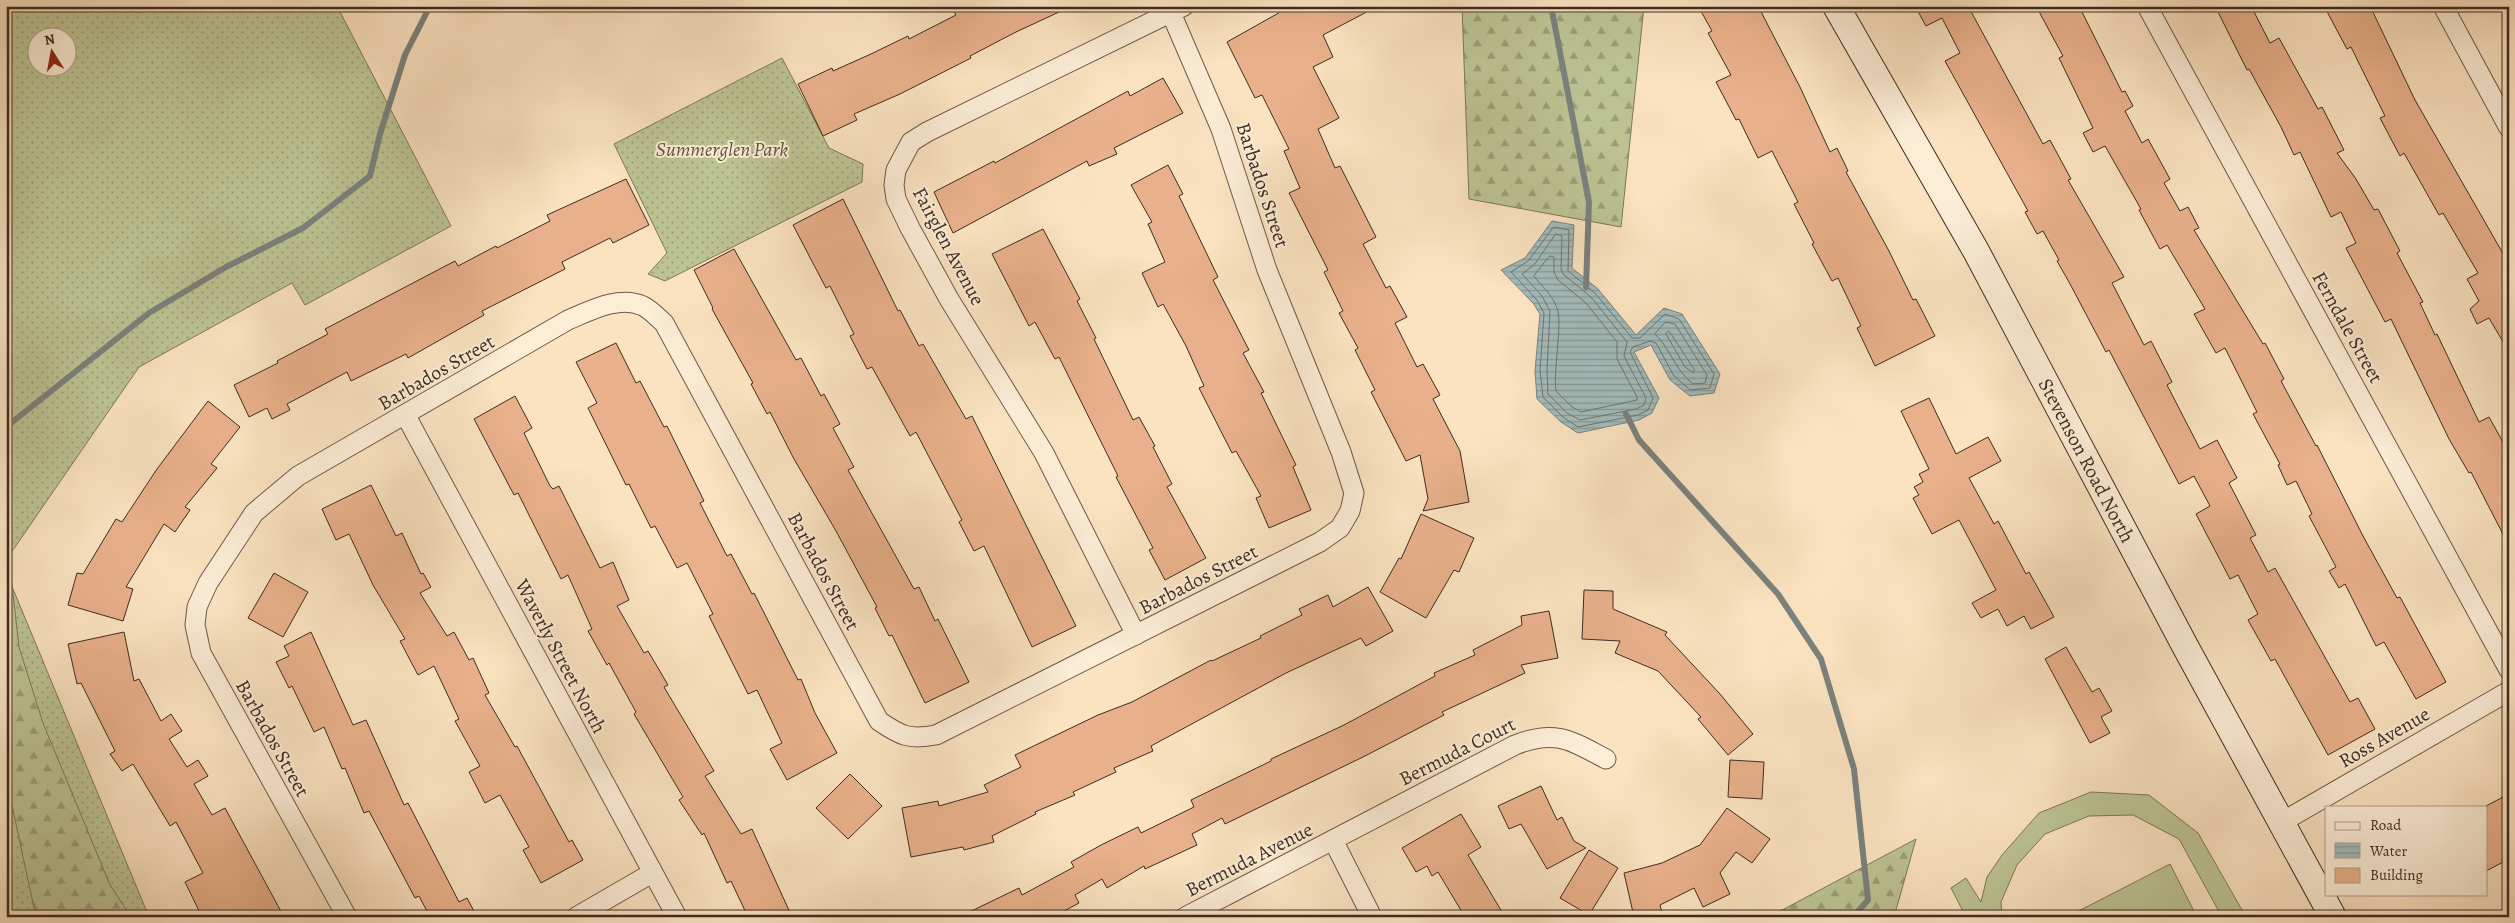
<svg xmlns="http://www.w3.org/2000/svg" width="2515" height="923" font-family="Alegreya,serif">
	<defs>
		<pattern id="grass-dots" width="8" height="8" patternUnits="userSpaceOnUse" patternTransform="scale(1.25)"><rect width="8" height="8" fill="#bdc494"/><path d="M2 2h.1M6 6h.1" fill="none" stroke="#9b9f78" stroke-width="1.8" stroke-linecap="round"/></pattern>
		<pattern id="forest-firs" width="22" height="20" patternUnits="userSpaceOnUse" patternTransform="scale(1.25)"><rect width="22" height="20" fill="#bdc494"/><path d="M5 1l3.5 6h-7zM16 11l3.5 6h-7z" fill="#9b9f78"/></pattern>
		<pattern id="water-rules" width="6" height="5" patternUnits="userSpaceOnUse" patternTransform="scale(1.25)"><rect width="6" height="5" fill="#a2bcbc"/><path d="M0 2.5h6" fill="none" stroke="#859998"/></pattern>
	</defs>
	<rect width="100%" height="100%" fill="#fbe3c1"/>
	<filter id="stains"><feTurbulence type="fractalNoise" baseFrequency=".004" numOctaves="4"/><feColorMatrix values="0 0 0 0 .2 0 0 0 0 .09 0 0 0 0 .02 0 0 0 .5 -.17"/></filter>
	<radialGradient id="worn" r=".72"><stop offset=".6" stop-color="#630" stop-opacity="0"/><stop offset="1" stop-color="#630" stop-opacity=".3"/></radialGradient>
	<!-- grass -->
	<g fill="url(#grass-dots)" stroke="#7e785a" fill-rule="evenodd">
		<path d="M6,6H337L451,226L305,305L292,283L139,367L6,560ZM38,38H68V68H38Z"/>
		<path d="M782,58L829,148L863,164L862,182L665,281L648,274L667,253L614,144Z"/>
		<path d="M6,572L149,917H6Z"/>
	</g>
	<!-- forest -->
	<g fill="url(#forest-firs)" stroke="#7e785a">
		<path d="M1462,6H1644L1621,227L1469,199Z"/>
		<path d="M6,561L11,576L19,647L43,723L110,885L131,917H36L10,796L6,742Z"/>
		<path d="M1916,839L1894,917H1769Z"/>
	</g>
	<!-- garden -->
	<g fill="#bdc494" stroke="#7e785a">
		<path d="M2091,792L2149,795L2198,833L2246,917H2222L2179,839L2133,815L2089,816L2045,834L2017,865L2001,902L2002,917H1966L1951,888L1966,878L1981,902L1987,877L2002,855L2039,813Z"/>
		<path d="M2170,864L2197,917H2067Z"/>
	</g>
	<!-- water -->
	<path fill="url(#water-rules)" stroke="#7a827e" d="M1552,221L1574,225L1572,268L1598,289L1636,335L1664,308L1682,314L1720,374L1714,393L1690,396L1670,380L1651,345L1634,352L1659,398L1652,413L1639,420L1578,433L1561,422L1537,399L1535,371L1540,314L1533,303L1501,270L1525,258Z"/>
	<g fill="none" stroke-linecap="round" stroke-linejoin="round">
		<!-- shore -->
		<g stroke="#70746e" stroke-width="1">
			<path d="M1554,227L1569,230L1568,271L1595,293L1632,338H1640L1665,314L1679,319L1714,374L1710,388L1690,390L1674,376L1656,343L1650,341L1633,347L1630,352L1653,398L1648,410L1638,415L1578,427L1564,418L1543,397L1540,370L1544,313L1537,300L1511,272L1528,261Z"/>
			<path d="M1556,234L1562,236L1561,268L1563,274L1591,297L1627,342L1624,356L1646,398L1644,405L1636,409L1580,420L1567,413L1548,394L1547,370L1550,311L1542,296L1522,274L1534,265Z"/>
			<path d="M1550,256L1554,257V272L1558,280L1586,303L1617,342V359L1637,397V400L1581,412L1572,407L1556,391C1553,369 1563,323 1557,308C1552,294 1542,287 1534,276Z"/>
			<path d="M1666,322L1675,324L1707,375L1705,383L1693,384C1674,369 1671,349 1655,334Z"/>
			<path d="M1669,331L1694,369V373L1685,367L1666,334Z"/>
		</g>
		<!-- stream -->
		<g stroke="#7a827e" stroke-width="6">
			<path d="M1551,6L1589,202L1586,287"/>
			<path d="M1626,414L1639,440L1778,594L1821,659L1854,769L1868,900L1853,917"/>
			<path d="M6,427L149,313L226,267L303,228L370,176L380,134L405,55L430,6"/>
		</g>
	</g>
	<!-- building -->
	<g fill="#e9b18b" stroke="#3e2c20">
		<path d="M951,6H1072L1016,32L970,56L971,58L900,94L854,114L857,120L823,136L798,84L832,68L833,71L871,54L908,36L909,39L956,15Z"/>
		<path d="M1291,6H1378L1323,35L1333,57L1313,67L1339,118L1318,129L1335,168L1340,166L1376,237L1363,244L1386,288L1390,286L1407,317L1395,323L1417,367L1423,364L1440,395L1433,399L1460,451L1469,502L1423,511L1428,499L1420,455L1406,461L1371,392L1375,390L1355,350L1358,348L1339,313L1343,311L1324,272L1328,270L1289,193L1300,188L1284,151L1289,149L1262,95L1255,98L1227,42Z"/>
		<path d="M1698,6H1758L1800,87L1830,152L1837,148L1848,171L1846,172L1889,251L1913,300L1916,299L1935,336L1875,366L1857,328L1861,326L1838,278L1832,281L1812,244L1814,243L1794,204L1798,202L1772,151L1758,158L1739,119L1736,120L1716,82L1731,75L1708,33L1712,31Z"/>
		<path d="M1915,6H1968L2043,144L2050,140L2071,179L2068,180L2124,277L2112,283L2144,345L2151,341L2172,382L2167,385L2200,449L2217,440L2237,478L2229,483L2256,535L2250,538L2268,572L2275,568L2350,702L2358,698L2375,729L2328,755L2275,659L2271,661L2248,620L2258,614L2238,575L2230,579L2196,514L2210,506L2194,476L2179,484L2109,350L2106,352L2069,282L2057,261L2059,260L2043,231L2037,234L2025,212L2028,211L1945,61L1960,53L1942,18L1926,26Z"/>
		<path d="M2036,6H2079L2122,92L2125,91L2133,106L2125,111L2142,143L2148,139L2170,179L2164,183L2180,211L2188,207L2199,228L2194,230L2263,344L2265,343L2284,379L2281,381L2316,446L2317,445L2363,536L2397,598L2400,597L2446,682L2416,699L2384,642L2376,646L2345,584L2339,588L2329,571L2336,567L2309,516L2312,514L2296,481L2287,485L2278,465L2280,464L2253,414L2257,412L2225,348L2216,353L2194,314L2205,309L2167,245L2160,249L2139,210L2141,209L2105,146L2093,152L2083,133L2093,128L2059,58L2063,56Z"/>
		<path d="M2215,6H2251L2270,43L2279,38L2318,109L2322,107L2344,150L2337,153L2356,179L2374,210L2378,209L2400,251L2397,253L2423,302L2420,303L2435,335L2437,334L2479,422L2489,417L2509,453V546L2471,472L2469,473L2449,439L2391,319L2385,322L2346,248L2356,243L2341,212L2331,217L2300,152L2294,155L2281,127L2249,69L2247,70Z"/>
		<path d="M2324,6H2370L2415,100L2509,264V352L2489,318L2477,324L2470,309L2479,301L2467,279L2478,273L2443,213L2439,215L2404,153L2400,156L2380,118L2385,116L2351,47L2347,49Z"/>
		<path d="M1163,78L1183,113L1114,148L1117,154L1089,166L1087,161L953,233L934,192L994,161L995,163L1128,91L1130,96Z"/>
		<path d="M1168,165L1183,194L1179,196L1218,277L1213,280L1249,350L1243,353L1264,392L1261,393L1296,465L1293,467L1311,510L1269,528L1256,498L1261,496L1236,451L1232,453L1199,388L1204,386L1186,346L1163,304L1158,307L1142,273L1165,262L1148,224L1152,222L1131,185Z"/>
		<path d="M626,179L649,225L613,243L610,238L562,262L565,269L482,311L484,315L408,358L406,354L351,381L347,372L287,404L290,410L272,419L267,408L249,417L234,385L278,363L277,361L328,334L325,329L455,261L458,266L496,246L497,248L550,221L547,215Z"/>
		<path d="M843,199L898,311L900,310L919,346L923,344L966,419L972,416L1076,626L1032,647L984,546L974,551L959,522L962,520L916,432L910,436L872,367L867,369L850,336L854,334L830,286L826,288L793,225Z"/>
		<path d="M1043,229L1080,299L1077,301L1096,338L1094,339L1133,420L1139,417L1155,446L1153,447L1172,484L1167,487L1206,558L1165,580L1149,550L1153,548L1116,477L1118,476L1059,357L1055,359L1035,322L1029,326L992,254Z"/>
		<path d="M734,249L796,360L801,358L821,396L824,394L840,424L833,428L854,467L848,470L914,589L919,587L935,621L938,619L969,682L925,703L892,635L889,636L875,608L877,607L836,531L794,459L770,412L767,414L751,384L753,383L712,309L713,308L694,270Z"/>
		<path d="M616,343L636,383L640,381L664,427L667,426L704,501L700,503L727,556L731,554L752,594L754,593L798,680L801,679L815,713L837,753L787,780L770,749L782,743L757,690L748,694L709,616L713,614L687,563L677,568L655,526L651,528L629,484L626,485L588,408L597,403L576,362Z"/>
		<path d="M515,396L532,428L524,433L550,486L553,489L559,486L600,568L613,562L629,600L617,606L644,653L648,651L668,685L664,687L714,771L705,776L741,834L752,829L792,917H748L731,881L727,883L704,833L702,835L679,800L683,797L634,714L636,712L609,663L607,665L588,631L592,629L568,575L561,579L518,493L514,495L474,419Z"/>
		<path d="M1929,398L1956,454L1988,437L2001,461L1969,478L1994,524L1998,521L2026,574L2029,572L2054,617L2031,629L2024,616L2007,626L1998,609L1981,618L1972,603L1996,590L1959,520L1932,534L1913,498L1919,495L1914,487L1923,482L1919,474L1929,469L1901,411Z"/>
		<path d="M208,401L240,427L211,464L217,468L185,507L190,510L175,532L164,524L126,587L133,589L123,621L68,605L77,573L83,574L116,519L122,522L157,469Z"/>
		<path d="M371,485L396,536L402,533L421,574L423,573L431,587L420,593L447,636L454,632L469,660L473,658L489,693L485,695L515,747L517,746L569,842L572,840L583,860L541,883L523,850L529,847L500,795L485,803L469,772L480,766L455,721L459,719L434,666L418,675L400,641L405,639L373,585L349,534L336,540L322,509Z"/>
		<path d="M1421,514L1474,538L1459,572L1454,570L1426,618L1380,592L1399,558L1401,559Z"/>
		<path d="M274,573L308,592L283,637L248,618Z"/>
		<path d="M1368,587L1393,631L1366,646L1361,638L1286,673L1151,746L1153,751L1114,768L1116,772L1073,792L1075,795L1035,812L1036,814L992,836L994,842L964,850L963,847L911,857L902,808L938,801L939,806L988,792L984,785L1021,767L1015,755L1098,715L1132,702L1211,660L1212,661L1261,638L1260,636L1302,615L1299,609L1328,595L1333,607Z"/>
		<path d="M1584,590L1613,591V609L1667,632L1665,635L1720,694L1753,734L1728,755L1698,719L1701,717L1658,671L1615,653L1620,641L1582,639Z"/>
		<path d="M1549,611L1558,658L1521,665L1525,673L1442,712L1444,715L1365,756L1225,824L1222,818L1192,834L1197,845L1145,869L1144,866L1107,888L1102,879L1075,895L1079,903L1053,917H959L1019,888L1022,895L1074,867L1071,862L1101,845L1138,827L1141,833L1194,807L1191,800L1271,761V759L1344,725L1435,676L1434,673L1475,655L1473,650L1522,625L1521,616Z"/>
		<path d="M124,632L134,681L139,679L161,721L171,714L182,731L169,739L187,767L198,760L208,776L194,784L212,815L225,808L284,917H202L185,882L203,873L176,822L170,826L133,764L122,771L110,754L115,751L81,683L77,684L68,644Z"/>
		<path d="M311,632L353,725L366,720L404,805L408,803L459,902L467,898L477,917H430L419,896L415,898L369,811L364,813L345,768L342,769L324,727L314,732L292,686L289,688L276,662L289,656L284,646Z"/>
		<path d="M2066,647L2092,692L2099,688L2112,711L2101,717L2110,733L2090,743L2045,659Z"/>
		<path d="M1730,760L1764,762L1762,799L1728,797Z"/>
		<path d="M850,774L882,806L848,839L816,808Z"/>
		<path d="M1541,786L1557,820L1562,817L1574,841L1586,848L1547,869L1521,824L1509,829L1498,806Z"/>
		<path d="M2509,794V859L2486,871V806Z"/>
		<path d="M1727,808L1770,839L1752,863L1736,852L1720,873L1730,894L1703,907L1694,888L1660,905L1663,917H1634L1624,873L1662,863L1700,845Z"/>
		<path d="M1461,814L1481,847L1468,855L1505,917H1465L1438,872L1432,876L1427,866L1416,872L1402,848Z"/>
		<path d="M1589,850L1618,868L1589,915L1560,898Z"/>
	</g>
	<g fill="none" stroke-linecap="round" stroke-linejoin="round">
		<defs>
			<g id="street">
				<path d="M2147,6L2509,670"/>
				<path d="M2443,6L2509,128"/>
				<path d="M406,416L677,917"/>
				<path d="M1136,635L1044,453L949,299L910,228L896,199L894,185L896,170L911,142L927,132L1184,6"/>
				<path d="M2282,822L2509,691"/>
				<path d="M1333,840L1372,917"/>
				<path d="M347,917L201,653L195,625L197,607L208,583L254,513L298,476L568,320C590,311 619,295 643,306C650,309 658,318 664,323L879,721C901,736 909,740 936,735L1320,542L1340,528L1350,511L1354,493L1341,452L1267,270L1221,129L1171,13"/>
				<path d="M576,917L652,873"/>
				<path d="M1185,917L1515,745C1555,729 1570,740 1606,759"/>
			</g>
			<g id="secondary">
				<path id="s1" d="M1836,6L1976,251L2185,646L2333,917"/>
			</g>
		</defs>
		<!-- street casing -->
		<use href="#street" stroke="#6d5a48" stroke-width="21"/>
		<!-- secondary casing -->
		<use href="#secondary" stroke="#3e2c20" stroke-width="28"/>
		<!-- street -->
		<use href="#street" stroke="#fcedd7" stroke-width="19"/>
		<!-- secondary -->
		<use href="#secondary" stroke="#fcedd7" stroke-width="26"/>
	</g>
	<g text-anchor="middle" stroke-width="4" stroke-linejoin="round" paint-order="stroke">
		<!-- park labels -->
		<g font-size="20" font-style="italic" fill="#5e523d" stroke="#fcedd7">
			<text x="722" y="156">Summerglen Park</text>
		</g>
		<!-- street labels -->
		<g font-size="20" fill="#3e2c20" stroke="#fcedd7">
			<text transform="translate(1263 185) rotate(72)" y="7">Barbados Street</text>
			<text transform="translate(949 246) rotate(62)" y="7">Fairglen Avenue</text>
			<text transform="translate(2348 327) rotate(61)" y="7">Ferndale Street</text>
			<text transform="translate(436 372) rotate(-30)" y="7">Barbados Street</text>
			<text dy="7" stroke="none"><textPath href="#s1" startOffset="519">Stevenson Road North</textPath></text>
			<text transform="translate(824 571) rotate(62)" y="7">Barbados Street</text>
			<text transform="translate(1198 579) rotate(-27)" y="7">Barbados Street</text>
			<text transform="translate(561 656) rotate(62)" y="7">Waverly Street North</text>
			<text transform="translate(2384 737) rotate(-30)" y="7">Ross Avenue</text>
			<text transform="translate(273 738) rotate(61)" y="7">Barbados Street</text>
			<text transform="translate(1457 751) rotate(-27)" y="7">Bermuda Court</text>
			<text transform="translate(1249 859) rotate(-27)" y="7">Bermuda Avenue</text>
		</g>
	</g>
	<!-- margin -->
	<rect width="2515" height="923" fill="none" stroke="#fbe3c1" stroke-width="25"/>
	<rect x="8" y="8" width="2500" height="908" fill="none" stroke="#3e2c20" stroke-width="2.5"/>
	<rect x="12" y="12" width="2490" height="898" fill="none" stroke="#3e2c20"/>
	<!-- legend -->
	<rect x="2325" y="806" width="162" height="90" fill="#fcedd7" stroke="#b0a08e"/>
	<rect x="2335" y="822" width="25" height="8" fill="#fcedd7" stroke="#b0a08e"/>
	<text x="2370" y="830" font-size="15" fill="#3e2c20">Road</text>
	<rect x="2335" y="843" width="25" height="15" fill="url(#water-rules)" stroke="#b0a08e"/>
	<text x="2370" y="856" font-size="15" fill="#3e2c20">Water</text>
	<rect x="2335" y="868" width="25" height="15" fill="#e9b18b" stroke="#b0a08e"/>
	<text x="2370" y="880" font-size="15" fill="#3e2c20">Building</text>
	<!-- north arrow -->
	<g transform="translate(52 52) rotate(349)"><circle r="24" fill="#fcedd7" stroke="#b0a08e"/>
	<path d="M0-4L9 19L0 12L-9 19Z" fill="#8f2418"/>
	<text y="-8" font-size="14" font-weight="bold" text-anchor="middle" fill="#3e2c20">N</text>
	</g>
	<rect width="100%" height="100%" filter="url(#stains)"/>
	<rect width="100%" height="100%" fill="url(#worn)"/>
</svg>
